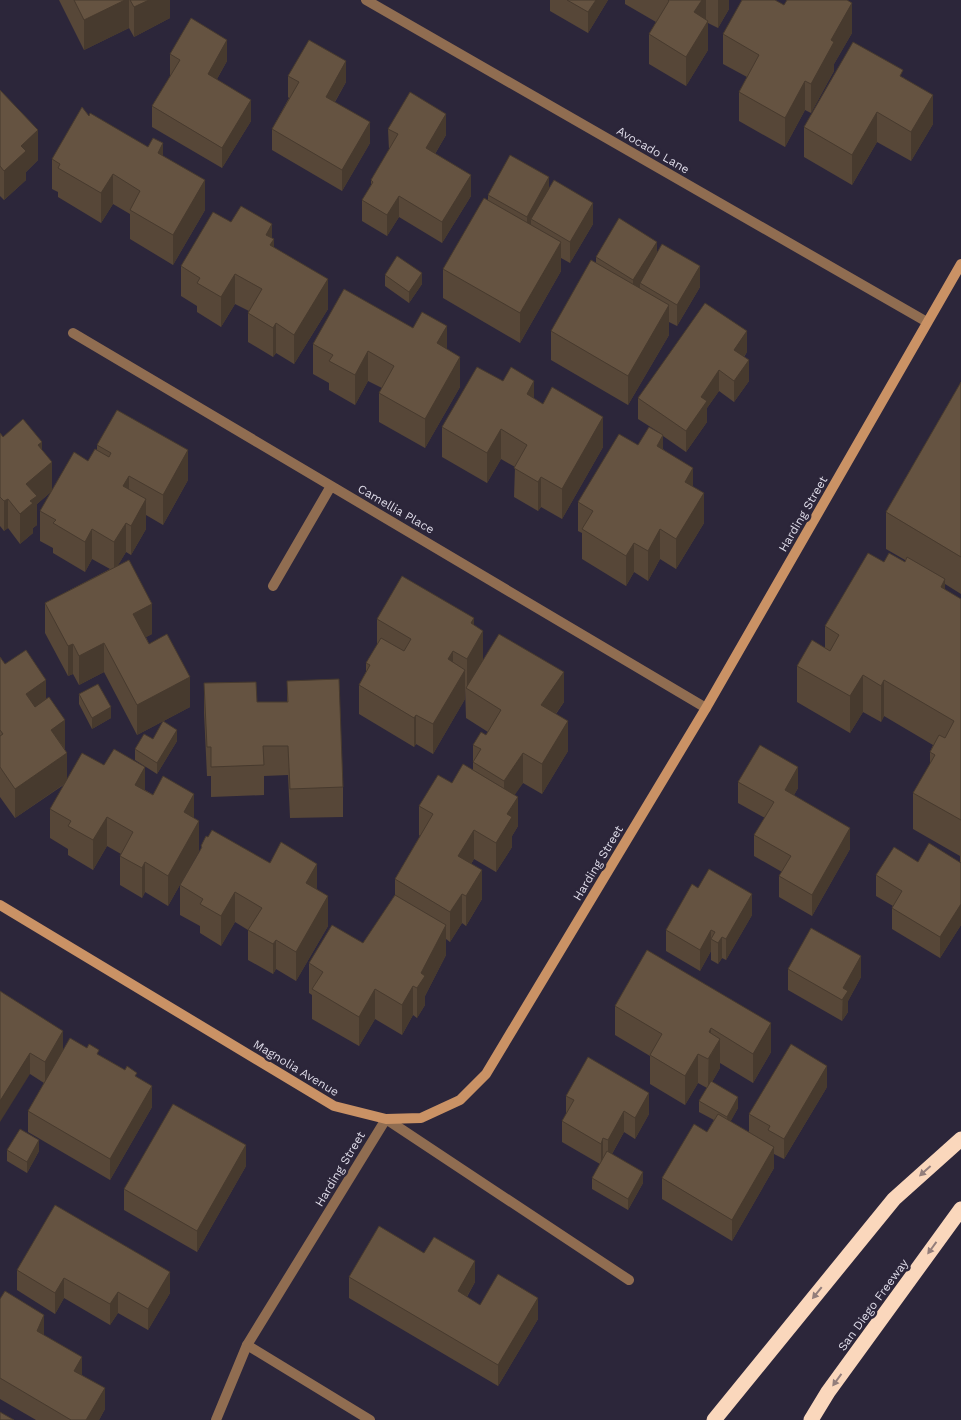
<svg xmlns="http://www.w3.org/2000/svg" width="961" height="1420" font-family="'Work Sans',sans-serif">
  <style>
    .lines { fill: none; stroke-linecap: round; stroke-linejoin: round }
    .lane { stroke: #906d51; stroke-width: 10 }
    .street { stroke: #906d51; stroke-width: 10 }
    .secondary { stroke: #ca9265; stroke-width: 10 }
    .highway { stroke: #fad7bc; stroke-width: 15 }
    .wall { fill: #574738 }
    .shaded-wall { fill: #473a2e }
    .building { fill: #655341; stroke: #473a2e }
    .oneway { fill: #937e7b }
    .labels { text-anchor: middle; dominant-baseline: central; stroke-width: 5; stroke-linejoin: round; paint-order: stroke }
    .street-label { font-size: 12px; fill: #dedbe8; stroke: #2c263a }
  </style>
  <rect width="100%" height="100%" fill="#2c263a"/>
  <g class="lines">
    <!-- lane -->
    <path class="lane" d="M247,1345L370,1420"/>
    <!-- street -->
    <path class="street" d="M366,0L927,322
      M73,333L706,708
      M273,586L331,486
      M216,1420L247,1345L386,1119L629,1280"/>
    <!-- secondary -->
    <path class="secondary" d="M0,905L334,1106L386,1119L421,1118L460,1100L486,1074L706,708L961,264"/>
    <!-- highway -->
    <path class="highway" d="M714,1420L894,1199L961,1139
      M811,1420L828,1392L961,1209"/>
  </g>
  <!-- wall -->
  <path class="wall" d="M59,0H170V18L134,37L129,28L84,50Z
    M550,0H608L588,33L550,11Z
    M625,0H729V9L718,28L708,23V50L686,86L649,64V34L656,22L625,4Z
    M784,5L852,33L834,64V71L811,113L805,110L785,147L739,121V92L747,77L723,64V34Z
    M170,54L227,61L217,79L251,121L222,168L152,127V106L171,75H170Z
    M288,76L346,82L335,102L370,143L342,191L272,150V129L289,98L288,97Z
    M903,77L933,124L911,161L877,142L852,185L804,157V127Z
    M0,90L38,160L26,172V180L4,200L0,196Z
    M89,116L163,156L205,210L173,265L130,239V214L113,204L101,223L58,197V192L52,189V159Z
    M388,129L446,135L435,154L471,196L442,243L399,217L387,236L362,221V200L371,186V180L389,150Z
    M549,190L593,224L570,263L561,258V271L520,343L443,298V269L488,200V195Z
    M231,222L272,238L274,248L328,309L294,364L276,353L273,357L248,342V313L249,311L235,304L221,327L197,312V306L181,296V266Z
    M657,252L700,287L677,326L669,322V335L628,405L551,360V331L596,263V257Z
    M385,275L422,284L409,303L385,286Z
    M313,344L447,349L460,387L425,448L379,422V393L382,388L368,381L355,405L329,390V383L313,374Z
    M747,352L744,357L749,381L734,402L719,391L707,408V422L686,452L663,436V449L693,487L704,523L676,569L660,559L648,581L634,572L626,586L582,559V533L578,531V502L638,445L660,433L638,419V398Z
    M961,382V594L945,584V590L961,599V862H960V856L913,829V793L930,765V752L933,745L884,716L881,722L863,712L850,733L797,702V666L825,648V626L884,562H905V560L886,549V512Z
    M534,399L603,447L562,519L541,507L538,511L514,497L515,467L501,459L487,483L442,457V427Z
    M0,433L3,437L42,450L52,491L88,461L97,450V445L188,480L163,525L146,515V529L131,555L126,552L118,565L152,634L146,637L149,644L190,707L137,735L104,672L79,685L73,674L68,676L45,633V603L110,569L92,559L85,572L53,553V548L40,541V511L52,491L37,504V525L33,528V533L20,544L8,528L4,531L0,526Z
    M377,619L474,625L483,660L564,702L556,714L568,751L542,794L523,783L514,795L518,826L512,836V847L496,872L474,859L471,864L482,899L466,926L462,923L450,942L446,939V955L425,996V1005L417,1018L413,1015L402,1035L375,1019L359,1046L312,1019V995L309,993V963L363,943L395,896V879L420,836L419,835V806L452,783L473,770V745L486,735L488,732L466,718L465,688V699L433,754L416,744L414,747L359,714V685L366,672V663L377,645Z
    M0,657L5,664L46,699L65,749L67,780L145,790L194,818L199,851L168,906L145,892L142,898L120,885V856L121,854L107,846L93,870L68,855V849L50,838V809L65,784L15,818L0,797Z
    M287,681L343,787V817L290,818L288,775L264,776V795L211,797V776H207L204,713V683L257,702H287Z
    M79,694L111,718L92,729L79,704Z
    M153,739L177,741L157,774L135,760V749Z
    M738,782L798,788L794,795L850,849L812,916L779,897V876L782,872L754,856V835L765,818L738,803Z
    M201,846L270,863L317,889L328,926L296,981L276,969L273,974L248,960V930L235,922L221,946L200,933V926L180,915V885L201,850Z
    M918,862L961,863V925L940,958L892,929V908L893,906L876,896V875Z
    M752,915L726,960L722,958L718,964L711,960V951L700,971L666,951V930Z
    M647,950L771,1052L753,1083L720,1063V1068L712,1082L738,1108L730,1122L749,1133V1114L827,1087L784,1159L774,1154V1168L732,1241L662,1199V1178L707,1132L714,1120L699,1112V1101L707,1088L698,1083L685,1105L650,1084V1056L615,1035V1006Z
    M788,969L861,977L848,1001V1012L842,1021L788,990Z
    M0,991L63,1050L99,1055L137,1077L152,1107L110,1180L28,1132V1111L44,1083L30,1074Z
    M566,1096L649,1114L635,1139L624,1132L612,1154L643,1183L628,1210L592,1189V1178L600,1164L562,1142V1121L566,1115Z
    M7,1150L39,1151L27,1173L7,1161Z
    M246,1166L197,1252L124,1210V1189Z
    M424,1253L475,1282L467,1297L480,1305L538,1319L498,1386L349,1298V1277Z
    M17,1270L170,1293L148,1330L118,1313L110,1325L64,1298L55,1314L17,1290Z
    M0,1299L44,1336L82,1375L105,1409L99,1420H36L0,1399Z"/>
  <!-- shaded-wall -->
  <path class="shaded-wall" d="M125,0H129V28L84,50V20Z
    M149,0H170V18L134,37V7Z
    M596,0H608L588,33V12Z
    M702,0H706V22L694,12Z
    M718,0H729V9L718,28Z
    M852,3V33L834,64V71L811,113V84L831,40Z
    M708,21V50L686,86V57Z
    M227,40V61L208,95V74Z
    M346,61V82L326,117V97Z
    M805,81V110L785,147V118Z
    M933,95V124L911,161V132Z
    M251,100V121L222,168V148Z
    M877,112V142L852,185V155Z
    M446,114V135L426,169V148Z
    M370,122V143L342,191V170Z
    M38,130V160L26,172V180L4,200V171L21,146Z
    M163,143V173L158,153Z
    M113,174V204L101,223V193Z
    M471,175V196L442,243V222Z
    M549,177V198L531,219V230L527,238V217Z
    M205,180V210L173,265V235Z
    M399,196V217L387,236V215Z
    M593,203V224L570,263V242Z
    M272,224V242L274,239V269L266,235Z
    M561,242V271L520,343V313Z
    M657,242V263L640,283V291L633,301V280Z
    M700,266V287L677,326V305Z
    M422,273V284L409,303V292Z
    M235,274V304L221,327V297Z
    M328,279V309L294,364V335Z
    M669,305V335L628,405V376Z
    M276,323V353L273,357V328Z
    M447,326V356L437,343Z
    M747,331V352L734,370V350Z
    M368,351V381L355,405V375Z
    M460,357V387L425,448V419Z
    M749,360V381L734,402V381Z
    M719,370V391L707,408V422L686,452V431L701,397Z
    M534,381V411L527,394Z
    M603,417V447L562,519V489Z
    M501,429V459L487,483V453Z
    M663,435V465L657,446Z
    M42,442V470L52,462V491L37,504V525L33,528V533L20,544V514L26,484L38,445Z
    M188,450V480L163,525V495Z
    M693,468V497L685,482Z
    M129,476V505L123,486Z
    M541,477V507L538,511V482Z
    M704,493V523L676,569V539Z
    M8,499V528L4,531V501Z
    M146,499V529L131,555V526Z
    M126,523V552L114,572V542Z
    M92,529V559L85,572V542Z
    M660,529V559L648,581V551Z
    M634,543V572L626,586V556Z
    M945,579V616L941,587Z
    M152,604V634L133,644V614Z
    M474,618V647L483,631V660L467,689V659L471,623Z
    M104,643V672L79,685V656Z
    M73,644V674L68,676V646Z
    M453,651V681L448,659Z
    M465,670V699L433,754V724Z
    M564,672V702L541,734V705Z
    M863,675V712L850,733V696Z
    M190,677V707L137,735V705Z
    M46,680V709L26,723V694Z
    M884,680V716L881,722V686Z
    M111,707V718L92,729V718Z
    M416,715V744L414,747V718Z
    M65,720V749L51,730Z
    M568,721V751L542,794V764Z
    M177,730V741L157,774V763Z
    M67,753V782L15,818V789Z
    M523,753V783L504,811V781Z
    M145,767V797L135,785Z
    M798,767V788L785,811V790Z
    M194,794V823L184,812Z
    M518,797V826L512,836V847L496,872V843L507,814Z
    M107,817V846L93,870V840Z
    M199,821V851L168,906V876Z
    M850,828V849L812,916V895Z
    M474,830V859L458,885V856Z
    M145,862V892L142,898V868Z
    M317,864V893L306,883Z
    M482,870V899L466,926V896Z
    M235,892V922L221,946V916Z
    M462,894V923L450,942V912Z
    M752,894V915L726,960V939Z
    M328,896V926L296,981V952Z
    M961,904V925L940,958V937Z
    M446,925V955L425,996V1005L417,1018V988L421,973Z
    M711,930V951L700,971V950Z
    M722,937V958L718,964V943Z
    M276,940V969L273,974V944Z
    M861,956V977L848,1001V1012L842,1021L843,988Z
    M413,986V1015L402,1035V1005Z
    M375,989V1019L359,1046V1017Z
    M771,1023V1052L753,1083V1054Z
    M711,1028V1055L720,1039V1068L708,1089L709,1032Z
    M63,1031V1052L45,1083V1062Z
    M30,1053V1074L0,1122V1101Z
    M698,1054V1083L685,1105V1076Z
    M827,1066V1087L784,1159V1139Z
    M152,1086V1107L110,1180V1159Z
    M649,1093V1114L635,1139V1118Z
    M738,1097V1108L727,1128V1117Z
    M624,1111V1132L608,1161V1140Z
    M603,1138V1159L601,1164V1144Z
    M39,1140V1151L27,1173V1162Z
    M246,1145V1166L197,1252V1231Z
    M774,1147V1168L732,1241V1220Z
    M643,1172V1183L628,1210V1199Z
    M475,1261V1282L458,1312V1291Z
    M170,1272V1293L148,1330V1309Z
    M64,1278V1298L55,1314V1293Z
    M118,1292V1313L110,1325V1304Z
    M538,1298V1319L498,1386V1365Z
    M44,1315V1336L37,1331Z
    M82,1357V1378L74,1371Z
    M105,1388V1409L99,1420H86Z"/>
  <!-- building -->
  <path class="building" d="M74,0H125L84,20Z
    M130,0H149L134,7Z
    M567,0H596L588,12Z
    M668,0H702L694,12L708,21L686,57L649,34L669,1Z
    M742,0H775L784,5L787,0H847L852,3L831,40L834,42L811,84L805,81L785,118L739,92L759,55L723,34Z
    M191,18L227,40L208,74L251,100L222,148L152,106L180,60L170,54Z
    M309,40L346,61L326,97L370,122L342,170L272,129L299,82L288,76Z
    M853,42L903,70L900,76L933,95L911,132L877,112L852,155L804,127Z
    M0,90L38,130L21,146L26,151L4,171L0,166Z
    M410,92L446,114L426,148L471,175L442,222L399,196L387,215L362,200L373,182L371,180L398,134L388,129Z
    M82,107L89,116L90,113L148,147L153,138L163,143L158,153L205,180L173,235L130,210L140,191L113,174L101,193L58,168L60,164L52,159Z
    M510,155L549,177L527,217L488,195Z
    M554,180L593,203L570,242L531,219Z
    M484,198L561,242L520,313L443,269Z
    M241,206L272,224L266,235L274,239L270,245L328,279L294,335L276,323L273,328L248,313L262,289L235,274L221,297L197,283L200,278L181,266L213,212L231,222Z
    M619,218L657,242L633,280L596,257Z
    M662,244L700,266L677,305L640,283Z
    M397,256L422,273L409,292L385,275Z
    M591,260L669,305L628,376L551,331Z
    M344,289L413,328L422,312L447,326L437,343L460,357L425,419L379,393L394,366L368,351L355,375L329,361L333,355L313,344Z
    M705,303L747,331L734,350L749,360L734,381L719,370L701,397L707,401L686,431L638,398Z
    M477,367L503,381L511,367L534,381L527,394L543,404L552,387L603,417L562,489L541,477L538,482L514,468L527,445L501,429L487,453L442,427Z
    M961,382V557L886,512Z
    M117,410L188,450L163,495L129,476L123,486L146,499L131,526L126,523L114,542L92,529L85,542L53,523L56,520L40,511L74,452L88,461L95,449L109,457L111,453L97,445Z
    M23,419L42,442L38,445L52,462L26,484L37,496L30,501L33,503L20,514L8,499L4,501L0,497V433L3,437Z
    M649,427L663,435L657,446L693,468L685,482L704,493L676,539L660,529L648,551L634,543L626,556L582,529L593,511L578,502L619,434L638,445Z
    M868,553L884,562L889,553L905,562L907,557L945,579L941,587L961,599V820L913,793L935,755L930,752L939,735L945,738L954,721L884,680L881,686L863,675L850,696L797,666L812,640L830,651L839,635L825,626Z
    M129,560L152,604L133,614L149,644L167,634L190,677L137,705L104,643L79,656L73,644L68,646L45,603Z
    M402,576L474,618L471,623L483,631L467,659L453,651L448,659L465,670L433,724L416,715L414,718L359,685L370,665L366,663L381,638L404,651L411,639L377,619Z
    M499,634L564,672L541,705L568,721L542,764L523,753L504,781L473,762L481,749L473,745L481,732L486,735L501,710L466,688Z
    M26,650L46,680L26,694L35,707L49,697L65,720L51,730L67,753L15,789L0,767V736L3,734L0,730V657L5,664Z
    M339,679L343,787L290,789L288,746H263L264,765L211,767V747H207L204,683L256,682L257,702H288L287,681Z
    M98,684L111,707L92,718L79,694Z
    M163,721L177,730L157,763L135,749L144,734L153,739Z
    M760,745L798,767L785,790L850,828L812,895L779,876L791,856L754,835L774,802L738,782Z
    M114,749L145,767L135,785L153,795L163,776L194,794L184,812L199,821L168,876L145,862L142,868L120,856L133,832L107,817L93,840L68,826L71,821L50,809L82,753L104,765Z
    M463,764L518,797L507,814L512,817L496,843L474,830L458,856L482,870L466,896L462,894L450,912L395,879L433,814L419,806L438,775L452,783Z
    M212,830L270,863L281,842L317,864L306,883L328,896L296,952L276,940L273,944L248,930L262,908L235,892L221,916L200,904L203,899L180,885L202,847L201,846L206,836L208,837Z
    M929,843L961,863V904L940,937L892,908L902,891L876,875L894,847L918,862Z
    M709,869L752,894L726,939L722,937L718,943L711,939L715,932L711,930L700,950L666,930L692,884L698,888Z
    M395,895L446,925L421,973L425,976L417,988L413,986L402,1005L375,989L359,1017L312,989L323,972L309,963L332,925L363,943Z
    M811,928L861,956L843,988L848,991L842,1000L788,969Z
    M647,950L771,1023L753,1054L711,1028L709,1032L720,1039L708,1059L698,1054L685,1076L650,1055L662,1034L615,1006Z
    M0,991L63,1031L45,1062L30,1053L0,1101Z
    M70,1038L87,1048L89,1044L99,1050L97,1054L125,1070L127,1066L137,1073L135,1076L152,1086L110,1159L28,1111Z
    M791,1044L827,1066L784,1139L768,1130L770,1126L749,1114Z
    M588,1057L649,1093L635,1118L624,1111L608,1140L603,1138L601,1144L562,1121L574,1100L566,1096Z
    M711,1081L738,1097L727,1117L699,1101Z
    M173,1104L246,1145L197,1231L124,1189Z
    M718,1114L774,1147L732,1220L662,1178L694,1124L707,1132Z
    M20,1129L39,1140L27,1162L7,1150Z
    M607,1151L643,1172L628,1199L592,1178Z
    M55,1205L170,1272L148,1309L118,1292L110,1304L64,1278L55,1293L17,1270Z
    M379,1226L424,1253L434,1237L475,1261L458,1291L480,1305L498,1274L538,1298L498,1365L349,1277Z
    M5,1291L44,1315L37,1331L82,1357L74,1371L105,1388L86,1420H71L0,1378V1299Z
    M0,1412L14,1420H0Z"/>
  <!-- one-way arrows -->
  <defs><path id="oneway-solid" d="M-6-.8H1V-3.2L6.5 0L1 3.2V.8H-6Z" transform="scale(1.25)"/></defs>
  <g class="oneway">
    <use href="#oneway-solid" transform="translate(925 1171) rotate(138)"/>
    <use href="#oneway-solid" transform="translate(932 1248) rotate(126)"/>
    <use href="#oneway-solid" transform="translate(817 1293) rotate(129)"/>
    <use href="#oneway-solid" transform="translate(837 1380) rotate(126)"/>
  </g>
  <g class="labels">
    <!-- street labels -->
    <g class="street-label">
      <text transform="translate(653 150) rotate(30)">Avocado Lane</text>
      <text transform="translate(396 509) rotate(30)">Camellia Place</text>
      <text transform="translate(803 514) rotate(-60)">Harding Street</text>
      <text transform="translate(598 863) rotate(-59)">Harding Street</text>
      <text transform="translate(296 1068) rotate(31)">Magnolia Avenue</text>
      <text transform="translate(340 1169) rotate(-59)">Harding Street</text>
      <text transform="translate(873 1305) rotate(-54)">San Diego Freeway</text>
    </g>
  </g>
</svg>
